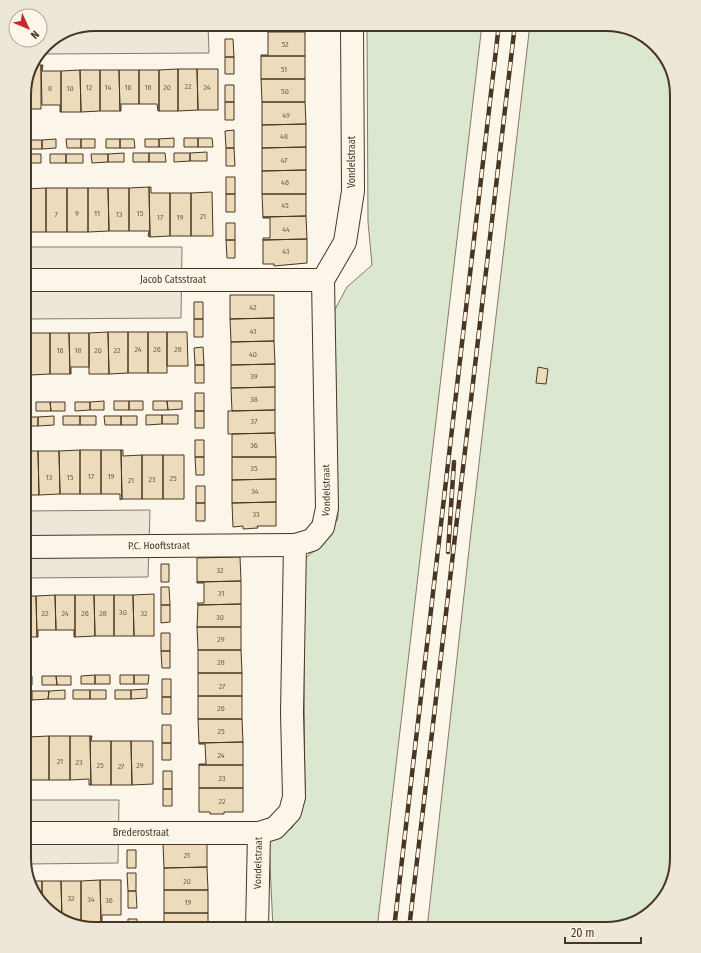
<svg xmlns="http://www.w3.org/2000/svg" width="701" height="953" font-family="'Fira Sans Condensed',sans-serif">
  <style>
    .green { fill: #dce7d0; stroke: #887966 }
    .parking { fill: #ede7d9; stroke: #887966 }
    .building { fill: #ecdcbc; stroke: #4a3520 }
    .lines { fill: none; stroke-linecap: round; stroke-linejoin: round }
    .street-casing { stroke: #4a3520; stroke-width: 24 }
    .street { stroke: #fbf6e9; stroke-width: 22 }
    .rail-casing { stroke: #4a3520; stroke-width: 4.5 }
    .rail { stroke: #fbf6e9; stroke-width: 3; stroke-dasharray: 9; stroke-linecap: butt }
    .labels { text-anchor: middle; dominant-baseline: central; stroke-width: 3; stroke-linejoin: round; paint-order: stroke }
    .number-label { font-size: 8px; fill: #725f47 }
    .street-label { font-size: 10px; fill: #4a3520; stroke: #fbf6e9 }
    .rim { fill: none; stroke: #4a3520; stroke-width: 2 }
  </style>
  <rect width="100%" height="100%" fill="#fbf6e9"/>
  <!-- green -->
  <path class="green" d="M367,24H482L377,929H273L269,842L292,828L305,800L303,560L325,542L338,518L332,315L347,287L372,265L368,222Z
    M530,24H611L642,34L667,59L677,95V858L667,894L642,919L606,929H427L471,532Z"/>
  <!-- parking -->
  <path class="parking" d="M95,24H208L209,53L41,54V50L48,42Z
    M24,247H182L181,318L24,319Z
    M150,510L148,577L24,578V511Z
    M24,800H119L118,863L26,864L24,858Z"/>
  <!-- building -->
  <path class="building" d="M268,32H305V56H261V55H268Z
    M225,39H233L234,57H225Z
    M261,56H305V79H261Z
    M225,57H234V74H225Z
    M31,65H41V109H24V90Z
    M41,65H43L42,71H61V112H60V105H42Z
    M178,69H197L198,110L178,111Z
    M178,69V111H159V70Z
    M197,69H218V110H198Z
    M80,70L81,112H61V71Z
    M80,70H100V111L81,112Z
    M100,70H119L120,111H100Z
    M119,70H139V104H121V111H120Z
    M139,70H159V111H158L157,104H139Z
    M261,79H305V102H262Z
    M225,85H234V102H225Z
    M225,102H234V120H225Z
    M262,102H305L306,124L262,125Z
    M306,124V147L262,148V125Z
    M234,130V148H226L225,131Z
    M174,138V147H159V139Z
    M184,138H198V147H184Z
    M198,138H212L213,147H198Z
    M56,139V148L42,149V140Z
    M66,139H81V148H67Z
    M81,139H95V148H81Z
    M106,139H120V148H106Z
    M120,139H134L135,148H120Z
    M145,139H159V147H145Z
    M28,140H42V149H28Z
    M306,147V170L262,171V148Z
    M226,148H234L235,166H226Z
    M207,152V161H190V153Z
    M124,153V162H108V154Z
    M133,153H149V162H133Z
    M149,153H165L166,162H149Z
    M174,153H190V161L174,162Z
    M25,154H41V163H25Z
    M50,154H66V163H50Z
    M66,154H83V163H66Z
    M91,154H108V162L92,163Z
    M306,170V194H262V171Z
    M226,177H235V194H226Z
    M149,187H151V193H170V236L150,237Z
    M149,187L150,237L148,236L149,231H129V188Z
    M46,188V232H26L25,189Z
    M46,188H67V232H46Z
    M67,188H88V232H67Z
    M88,188H108L109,231L88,232Z
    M108,188H129V231H109Z
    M24,189H25L26,232H24Z
    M212,192L213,236H191V193Z
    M170,193H191V236H170Z
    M226,194H235V212H226Z
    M262,194H306V216L263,217Z
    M306,216L307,239L263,240V238H270V218H263V217Z
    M226,223H235V240H226Z
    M307,239V263L274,266V264H263V240Z
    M226,240H235V258H227Z
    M230,295H274V318L230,319Z
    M194,302H203V319H194Z
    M274,318V341L231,342L230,319Z
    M194,319H203V337H194Z
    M108,332H128V373L109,374Z
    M108,332L109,374H89V333Z
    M128,332H148V373H128Z
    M148,332H167V373H148Z
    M167,332H187L188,366H167Z
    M24,333H30V375H24Z
    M30,333H50V374L30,375Z
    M50,333H69L70,374H50Z
    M69,333H89V367H71V374H70Z
    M274,341L275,364L231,365V342Z
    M203,347L204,365H195L194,348Z
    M275,364V387L231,388V365Z
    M195,365H204V383H195Z
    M538,367L548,369L546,384L536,383Z
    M275,387V410L232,411L231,388Z
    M195,393H204V411H195Z
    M104,401V410H90V402Z
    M114,401H129V410H114Z
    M129,401H143V410H129Z
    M153,401H167L168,410H153Z
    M167,401H182V409L168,410Z
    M36,402H50L51,411H36Z
    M50,402H65V411H51Z
    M75,402H90V410L75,411Z
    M275,410V433L228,434V411Z
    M195,411H204V428H195Z
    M146,415H162V424L146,425Z
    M162,415H178V424H162Z
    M54,416V425L38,426V417Z
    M63,416H80V425H63Z
    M80,416H96V425H80Z
    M104,416H121V425H105Z
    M121,416H137V425H121Z
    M24,417H38V426H24Z
    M275,433L276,457H232V434Z
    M195,440H204V457H195Z
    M80,450V494H60L59,451Z
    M80,450H101V494H80Z
    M101,450H121L122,499L120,500V494H101Z
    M121,450H123V456L142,455V499H122Z
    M24,451H38L39,495H24Z
    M38,451H59L60,494L39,495Z
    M142,455H163V499H142Z
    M163,455H184V499H163Z
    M195,457H204V475H196Z
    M232,457H276V479L232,480Z
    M276,479V502L232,503V480Z
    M196,486H205V503H196Z
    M276,502V526H257L258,528L243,529V526L233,527L232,503Z
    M196,503H205V521H196Z
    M240,557L241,581L197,582V558Z
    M161,564H169V582H161Z
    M241,581V604L198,605L197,603H204V583H197V582Z
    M161,587H169L170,605H161Z
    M154,594V636H134L133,595Z
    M55,595L56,630H38V637H37L36,596Z
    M55,595H75V637H74V630H56Z
    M75,595H94L95,636L75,637Z
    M94,595H114V636H95Z
    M114,595H133L134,636H114Z
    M24,596H36L37,637H24Z
    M241,604V627H197L198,605Z
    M161,605H170V622L161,623Z
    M197,627H241V650H198Z
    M161,633H170V651H161Z
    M198,650H241L242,673H198Z
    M161,651H170V668H162Z
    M198,673H242V696H198Z
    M95,675V684H81V676Z
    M95,675H110V684H95Z
    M120,675H134V684H120Z
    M134,675H149L148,684H134Z
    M24,676H32V685H24Z
    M42,676H56L57,685H42Z
    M56,676H71V685H57Z
    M162,679H171V697H162Z
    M147,689V698L131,699V690Z
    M65,690V699H48L49,691Z
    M73,690H90V699H73Z
    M90,690H106V699H90Z
    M115,690H131V699H115Z
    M32,691H49L48,699L32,700Z
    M198,696H242V719H198Z
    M162,697H171V714H162Z
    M198,719H242L243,742L199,743Z
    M162,725H171V743H162Z
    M49,736H70V780H49Z
    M49,736V780H29L28,737Z
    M70,736H90L91,785H89V779L70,780Z
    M90,736H92L91,741H111V785H91Z
    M24,737H28L29,780H24Z
    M111,741H131L132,785H111Z
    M131,741H153V784L132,785Z
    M243,742V765H199V764H206L205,744H199V743Z
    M162,743H171V760H162Z
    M199,765H243V788H199Z
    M163,771H172V789H163Z
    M199,788H243V812H224V814H210V812H199Z
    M163,789H172V806H163Z
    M207,843V867L164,868L163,844Z
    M127,850H136V868H127Z
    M207,867L208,890H164V868Z
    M127,873H136V891H128Z
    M100,880L101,922H81V881Z
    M100,880H121V915H102V922H101Z
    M30,881H42V903L34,894Z
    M42,881H61L62,920L59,919L42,903Z
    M61,881H81V922H68L62,920Z
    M164,890H208V913H164Z
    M128,891H136L137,908H128Z
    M164,913H208V929H164Z
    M128,919H137V929H128Z"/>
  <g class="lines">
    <defs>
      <g id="street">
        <path id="s1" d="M24,280H323"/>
        <path id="s2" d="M24,547L295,545"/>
        <path id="s3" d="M24,833H259L275,828L290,812L294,797L292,712L295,545L312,540L323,527L327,508L323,280L345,242L353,191L352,24"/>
        <path id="s4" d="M257,929L259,833"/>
      </g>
    </defs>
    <!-- street casing -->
    <use href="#street" class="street-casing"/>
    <!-- street -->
    <use href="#street" class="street"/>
    <defs>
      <path id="rail" d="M448,552L454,462
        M394,929L499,24
        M409,929L515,24"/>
    </defs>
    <!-- rail casing -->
    <use href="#rail" class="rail-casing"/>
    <!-- rail -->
    <use href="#rail" class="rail"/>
  </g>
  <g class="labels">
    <!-- number labels -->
    <g class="number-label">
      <text x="285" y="44">52</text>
      <text x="284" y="69">51</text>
      <text x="188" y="86">22</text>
      <text x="89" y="87">12</text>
      <text x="108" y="87">14</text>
      <text x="128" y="87">16</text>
      <text x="148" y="87">18</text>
      <text x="167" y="87">20</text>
      <text x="207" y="87">24</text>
      <text x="50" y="88">8</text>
      <text x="70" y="88">10</text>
      <text x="285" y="91">50</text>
      <text x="286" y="115">49</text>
      <text x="284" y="136">48</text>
      <text x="284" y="160">47</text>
      <text x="285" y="182">46</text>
      <text x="285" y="205">45</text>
      <text x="77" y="213">9</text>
      <text x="97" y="213">11</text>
      <text x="140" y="213">15</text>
      <text x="56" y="214">7</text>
      <text x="119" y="214">13</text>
      <text x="203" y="216">21</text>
      <text x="160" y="217">17</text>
      <text x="180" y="217">19</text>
      <text x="286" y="229">44</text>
      <text x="286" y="251">43</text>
      <text x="253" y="307">42</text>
      <text x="253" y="331">41</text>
      <text x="138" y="349">24</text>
      <text x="157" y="349">26</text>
      <text x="178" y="349">28</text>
      <text x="60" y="350">16</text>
      <text x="78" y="350">18</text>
      <text x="98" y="350">20</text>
      <text x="117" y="350">22</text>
      <text x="253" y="354">40</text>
      <text x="254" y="376">39</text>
      <text x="254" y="399">38</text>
      <text x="254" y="421">37</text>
      <text x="254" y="445">36</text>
      <text x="254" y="468">35</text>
      <text x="91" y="476">17</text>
      <text x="111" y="476">19</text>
      <text x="49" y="477">13</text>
      <text x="70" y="477">15</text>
      <text x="173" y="478">25</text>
      <text x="152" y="479">23</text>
      <text x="131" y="480">21</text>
      <text x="255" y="491">34</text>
      <text x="256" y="514">33</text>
      <text x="220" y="570">32</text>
      <text x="221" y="593">31</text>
      <text x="123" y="612">30</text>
      <text x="45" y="613">22</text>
      <text x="65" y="613">24</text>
      <text x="85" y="613">26</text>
      <text x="103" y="613">28</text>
      <text x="144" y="613">32</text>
      <text x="220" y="617">30</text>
      <text x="221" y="639">29</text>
      <text x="221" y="662">28</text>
      <text x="222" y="686">27</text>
      <text x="221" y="708">26</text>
      <text x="221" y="731">25</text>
      <text x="221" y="755">24</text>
      <text x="60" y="761">21</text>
      <text x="79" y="762">23</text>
      <text x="100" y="765">25</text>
      <text x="140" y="765">29</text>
      <text x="121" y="766">27</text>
      <text x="222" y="778">23</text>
      <text x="222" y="801">22</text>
      <text x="187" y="855">21</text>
      <text x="187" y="881">20</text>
      <text x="71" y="898">32</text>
      <text x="91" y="899">34</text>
      <text x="109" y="900">36</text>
      <text x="188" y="902">19</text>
    </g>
    <!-- street labels -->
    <g class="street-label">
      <text transform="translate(352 162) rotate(-90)">Vondelstraat</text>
      <text stroke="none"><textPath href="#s1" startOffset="149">Jacob Catsstraat</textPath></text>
      <text stroke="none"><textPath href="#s3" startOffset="613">Vondelstraat</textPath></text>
      <text stroke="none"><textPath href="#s2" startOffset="135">P.C. Hooftstraat</textPath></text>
      <text stroke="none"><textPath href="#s3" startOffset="117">Brederostraat</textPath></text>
      <text stroke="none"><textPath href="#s4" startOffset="66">Vondelstraat</textPath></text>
    </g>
  </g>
  <!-- crop -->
  <path d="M0 0H701V953H0ZM95 31H606A64 64 0 0 1 670 95V858A64 64 0 0 1 606 922H95A64 64 0 0 1 31 858V95A64 64 0 0 1 95 31Z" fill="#ede7d9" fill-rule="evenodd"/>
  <path class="rim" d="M95 31H606A64 64 0 0 1 670 95V858A64 64 0 0 1 606 922H95A64 64 0 0 1 31 858V95A64 64 0 0 1 95 31Z"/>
  <!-- north arrow -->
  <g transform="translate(28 28) rotate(134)"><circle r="19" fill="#fbf6e9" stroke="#b4a999"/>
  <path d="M0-3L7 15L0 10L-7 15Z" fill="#c62828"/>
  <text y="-6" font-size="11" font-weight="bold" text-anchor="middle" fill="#4a3520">N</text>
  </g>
  <!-- scale -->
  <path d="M565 937v6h76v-6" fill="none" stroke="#4a3520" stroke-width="2"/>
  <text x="571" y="937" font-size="12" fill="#4a3520" stroke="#fbf6e9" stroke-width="3" paint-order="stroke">20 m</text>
</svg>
